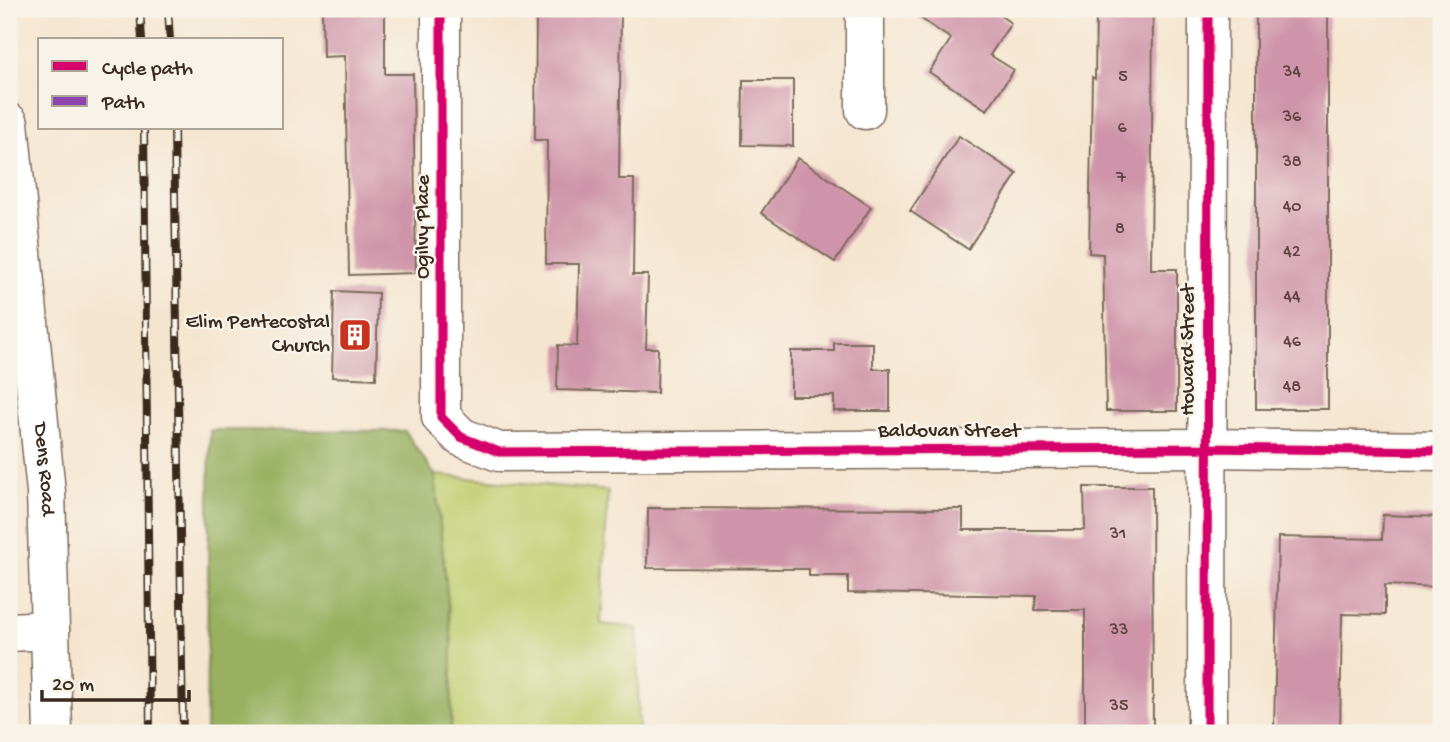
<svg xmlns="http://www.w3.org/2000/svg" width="1450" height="742" font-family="'Gochi Hand',sans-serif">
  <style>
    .green { fill: #c0cd6e; stroke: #7e7c46; stroke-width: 2 }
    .forest { fill: #98b061; stroke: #6a6d40; stroke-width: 2 }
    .building { fill: #cf94a9 }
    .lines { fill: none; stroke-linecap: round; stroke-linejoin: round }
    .minor-casing { stroke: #7c6b5c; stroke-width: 41 }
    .minor { stroke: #fff; stroke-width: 38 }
    .rail-casing { stroke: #3b2a1e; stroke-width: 8 }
    .rail { stroke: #f7f3e8; stroke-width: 5; stroke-dasharray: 16; stroke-linecap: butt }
    .quiet { stroke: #8e44ad; stroke-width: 7; stroke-dasharray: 14 7; stroke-linecap: butt }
    .cycleway-casing { stroke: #f7f3e8; stroke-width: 13 }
    .cycleway { stroke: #d6006c; stroke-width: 9 }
    .labels { text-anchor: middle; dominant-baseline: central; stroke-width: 5; stroke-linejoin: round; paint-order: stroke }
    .number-label { font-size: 18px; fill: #604441 }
    .street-label { font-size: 21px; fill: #3b2a1e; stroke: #f7f3e8 }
    .poi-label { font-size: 21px; fill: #3b2a1e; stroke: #f7f3e8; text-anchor: end }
  </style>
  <rect width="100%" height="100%" fill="#f7f3e8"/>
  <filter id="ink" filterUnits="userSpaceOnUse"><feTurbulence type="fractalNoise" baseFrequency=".0143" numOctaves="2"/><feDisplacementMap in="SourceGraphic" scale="14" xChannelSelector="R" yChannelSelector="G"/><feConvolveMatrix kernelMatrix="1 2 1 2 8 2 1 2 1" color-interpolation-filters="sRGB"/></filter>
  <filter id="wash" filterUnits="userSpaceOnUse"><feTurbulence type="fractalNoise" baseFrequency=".00686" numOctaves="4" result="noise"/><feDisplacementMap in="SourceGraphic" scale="28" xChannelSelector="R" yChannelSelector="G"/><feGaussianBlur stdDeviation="1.57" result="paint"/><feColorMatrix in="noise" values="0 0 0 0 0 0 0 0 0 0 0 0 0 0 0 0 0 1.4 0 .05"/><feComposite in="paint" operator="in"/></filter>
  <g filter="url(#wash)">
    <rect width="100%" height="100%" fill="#f5e5cf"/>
    <!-- green -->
    <path class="green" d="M435,475L608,491L601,624L637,628L639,733H451L452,644Z"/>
    <!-- forest -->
    <path class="forest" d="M210,430L405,431L435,475L452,644L451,733H206Z"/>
    <g id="blocks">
      <!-- building -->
      <path class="building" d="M322,9H385V74H413L416,273L349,275L345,56L323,57Z
        M536,9H621L619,179H634L633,275H648L646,348H658L657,393L557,390L558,345L577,346L579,264H546L547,140H535Z
        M907,9H990L1011,23L990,55L1014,70L987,110L929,72L951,39Z
        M1096,9H1153L1151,269H1177V411H1106L1103,254L1089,253L1092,77L1095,79Z
        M1256,9H1328V409H1256Z
        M743,80H793V146L742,145Z
        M959,136L1017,174L968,249L910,211Z
        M798,158L871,207L835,262L761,213Z
        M334,291L378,293L376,379L332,377Z
        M834,343H873V369H890V411H834V396H791V351H834Z
        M1084,487H1152L1153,733H1085V610H1035L1036,596L848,593V576H809V569L647,568L648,508L963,509V530H1085Z
        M1383,515L1441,517V587L1385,585V615L1342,614L1340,733H1284V729H1274L1278,537L1382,539Z"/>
    </g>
  </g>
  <g filter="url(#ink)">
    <use href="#blocks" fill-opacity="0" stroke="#7c6b5c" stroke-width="2"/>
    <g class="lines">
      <defs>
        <g id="minor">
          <path d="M441,9V417L461,437L499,452L1206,448L1441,451"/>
          <path d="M865,9V110"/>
          <path id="s1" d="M9,123L46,492L53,733"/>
          <path d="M9,632L50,630"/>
          <path d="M1207,733L1208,9"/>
        </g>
      </defs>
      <!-- minor casing -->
      <use href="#minor" class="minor-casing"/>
      <!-- minor -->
      <use href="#minor" class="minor"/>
      <defs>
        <path id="rail" d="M140,9L142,40
          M168,9L170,40
          M144,128L150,733
          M174,128L183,733"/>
      </defs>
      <!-- rail casing -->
      <use href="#rail" class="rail-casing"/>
      <!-- rail -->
      <use href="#rail" class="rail"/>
      <!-- quiet -->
      <path class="quiet" d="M9,198H16"/>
      <defs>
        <path id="cycleway" d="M441,9V417L461,437L499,452L1206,448L1441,451
          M1207,733L1208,9"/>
      </defs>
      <!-- cycleway casing -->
      <use href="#cycleway" class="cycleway-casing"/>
      <!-- cycleway -->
      <use href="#cycleway" class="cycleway"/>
    </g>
  </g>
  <!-- icons -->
  <defs>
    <symbol id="building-square" viewBox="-11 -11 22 22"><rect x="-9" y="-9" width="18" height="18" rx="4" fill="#c8321e" stroke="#f7f3e8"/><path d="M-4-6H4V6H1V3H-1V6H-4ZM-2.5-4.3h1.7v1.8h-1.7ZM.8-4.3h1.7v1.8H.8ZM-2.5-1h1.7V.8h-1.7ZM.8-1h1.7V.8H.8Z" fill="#fff"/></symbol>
  </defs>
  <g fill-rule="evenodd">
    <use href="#building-square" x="336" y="316" width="38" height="38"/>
  </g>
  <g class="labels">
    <!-- number labels -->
    <g class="number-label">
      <text x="1292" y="72">34</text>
      <text x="1123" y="77">5</text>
      <text x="1292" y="117">36</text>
      <text x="1122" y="128">6</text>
      <text x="1292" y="162">38</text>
      <text x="1121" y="178">7</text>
      <text x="1292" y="207">40</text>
      <text x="1120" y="229">8</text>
      <text x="1292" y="252">42</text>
      <text x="1292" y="297">44</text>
      <text x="1292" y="342">46</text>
      <text x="1292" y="387">48</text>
      <text x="1118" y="534">31</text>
      <text x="1119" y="630">33</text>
      <text x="1119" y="706">35</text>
    </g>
    <!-- street labels -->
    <g class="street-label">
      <text transform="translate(424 227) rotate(-90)">Ogilvy Place</text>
      <text transform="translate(1189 350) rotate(-90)">Howard Street</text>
      <text x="949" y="432">Baldovan Street</text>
      <text stroke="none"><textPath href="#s1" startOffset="348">Dens Road</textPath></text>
    </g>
    <!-- poi labels -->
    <g class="poi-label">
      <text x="330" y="323">Elim Pentecostal<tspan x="330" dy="24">Church</tspan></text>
    </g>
  </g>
  <!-- margin -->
  <rect width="1450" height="742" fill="none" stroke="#f7f3e8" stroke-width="35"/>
  <!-- legend -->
  <rect x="38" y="38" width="245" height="91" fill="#f7f3e8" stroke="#aca397" stroke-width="2"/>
  <rect x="52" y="61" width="35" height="10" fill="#d6006c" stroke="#aca397" stroke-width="2"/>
  <text x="102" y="74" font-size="21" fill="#3b2a1e">Cycle path</text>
  <rect x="52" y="96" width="35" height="10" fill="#8e44ad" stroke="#aca397" stroke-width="2"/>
  <text x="102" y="108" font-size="21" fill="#3b2a1e">Path</text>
  <!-- scale -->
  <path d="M42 690v10h147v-10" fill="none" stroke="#3b2a1e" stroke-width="3.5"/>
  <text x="52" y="690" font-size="21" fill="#3b2a1e" stroke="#f7f3e8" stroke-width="5" paint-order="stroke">20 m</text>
</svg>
